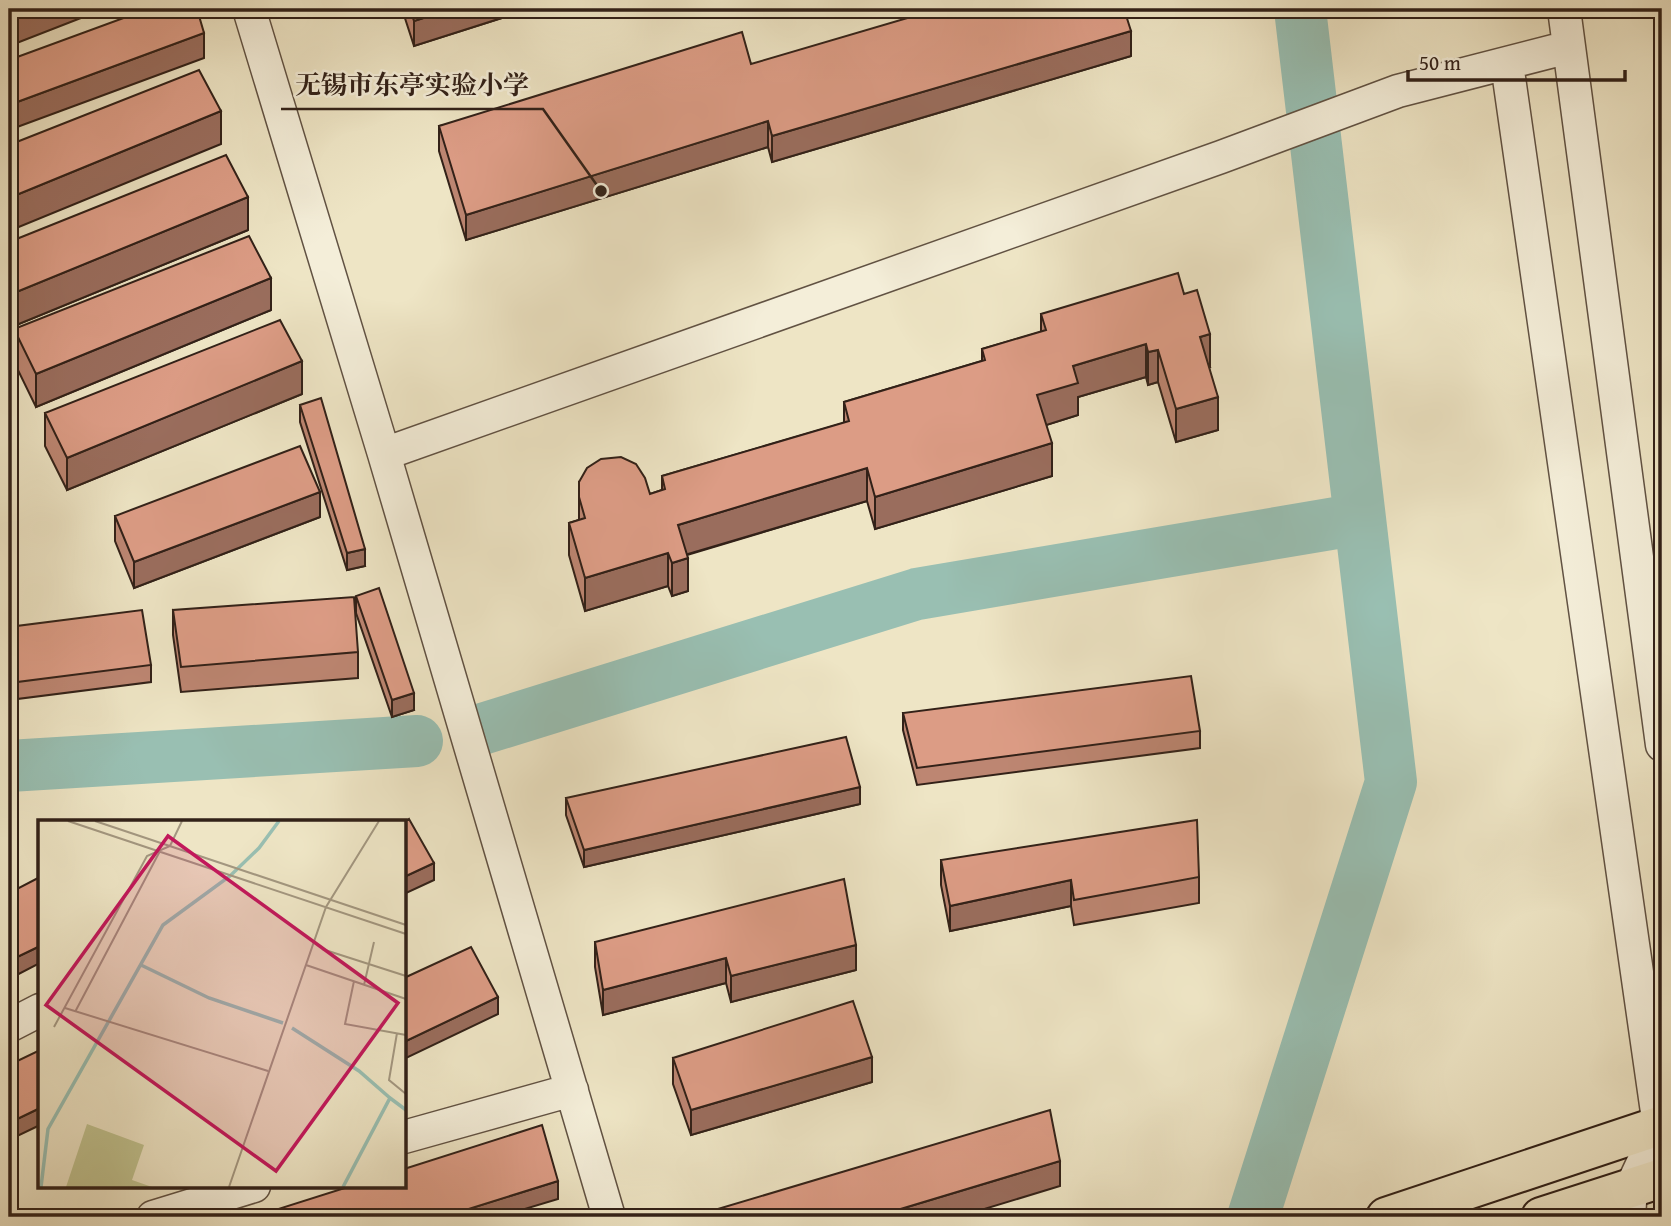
<svg xmlns="http://www.w3.org/2000/svg" width="1671" height="1226" font-family="'Gentium Book Plus','Noto Serif SC',serif">
  <style>
    .lines { fill: none; stroke-linecap: round; stroke-linejoin: round }
    .river { stroke: #99bfb2; stroke-width: 52 }
    .minor-casing { stroke: #615243; stroke-width: 35 }
    .major-casing { stroke: #322118; stroke-width: 42 }
    .minor { stroke: #f4eed9; stroke-width: 32 }
    .major { stroke: #eee5c5; stroke-width: 38 }
    .wall { fill: #bd8672; stroke: #322118; stroke-width: 2 }
    .shaded-wall { fill: #9a6d5d; stroke: #322118; stroke-width: 2 }
    .building { fill: #dc9c85; stroke: #322118; stroke-width: 2 }
    .inset-river { fill: none; stroke: #99bfb2; stroke-width: 3.5 }
    .inset-road { fill: none; stroke: #a39780; stroke-width: 2 }
    .view { fill: #c2185b; fill-opacity: 0.15; stroke: #c2185b; stroke-width: 3.5 }
    .inset-edge { fill: none; stroke: #322118; stroke-width: 3.5 }
    .leader { fill: none; stroke: #322118; stroke-width: 2.5 }
    .callout-dot { fill: #322118; stroke: #f4eed9; stroke-width: 2.5 }
    .callout-label { font-size: 26px; text-anchor: middle; font-weight: bold; fill: #322118; stroke: #f4eed9; stroke-width: 5; stroke-linejoin: round; paint-order: stroke }
  </style>
  <rect width="100%" height="100%" fill="#eee5c5"/>
  <filter id="stains"><feTurbulence type="fractalNoise" baseFrequency=".00286" numOctaves="4"/><feColorMatrix values="0 0 0 0 .2 0 0 0 0 .09 0 0 0 0 .02 0 0 0 .5 -.17"/></filter>
  <radialGradient id="worn" r=".72"><stop offset=".6" stop-color="#630" stop-opacity="0"/><stop offset="1" stop-color="#630" stop-opacity=".3"/></radialGradient>
  <g class="lines">
    <!-- river -->
    <path class="river" d="M479,730L917,594L1360,519
      M9,766L417,741
      M1253,1217L1391,782L1300,9"/>
    <defs>
      <path id="minor" d="M249,9L384,454L609,1217
        M1564,9L1662,745
        M1507,64L1659,1126
        M384,454L1221,157L1398,91L1569,47
        M9,1026L40,1010
        M404,1137L572,1090
        M153,1217L254,1186
        M1629,1217L1631,1188L1662,1122"/>
      <path id="major" d="M1386,1217L1662,1125
        M1541,1217L1662,1178"/>
    </defs>
    <!-- minor casing -->
    <use href="#minor" class="minor-casing"/>
    <!-- major casing -->
    <use href="#major" class="major-casing"/>
    <!-- minor -->
    <use href="#minor" class="minor"/>
    <!-- major -->
    <use href="#major" class="major"/>
  </g>
  <!-- wall -->
  <path class="wall" d="M402,9H530L414,46Z
    M1131,56L772,162L768,147L466,240L439,151V126L751,64Z
    M248,230L14,326L9,316V242Z
    M1184,294L1210,367H1209L1218,430L1176,442L1158,382L1148,385L1146,377L1078,397V415L1046,425L1052,476L875,529L867,501L687,555L688,591L672,596L668,586L585,611L569,555V523L579,520V482L650,494L662,490V476L844,423V402L982,361V349L1041,332V314Z
    M271,310L36,407L14,362V329Z
    M302,394L67,490L45,446V413Z
    M300,405L365,566L347,570L300,422Z
    M115,516L320,517L134,588L115,541Z
    M356,596L414,710L392,717L356,613Z
    M173,610L358,652V678L181,692L173,635Z
    M9,627L151,665V682L9,700Z
    M903,713L1200,731V748L917,785L903,730Z
    M566,798L860,804L584,867L566,815Z
    M941,860L1199,877V903L1074,925L1071,906L950,931L941,885Z
    M595,942L856,970L731,1002L726,983L603,1015L595,967Z
    M673,1058L872,1082L691,1135L673,1084Z"/>
  <!-- shaded-wall -->
  <path class="shaded-wall" d="M21,9H104L9,46V14Z
    M452,9H530L414,46V21Z
    M1131,31V56L772,162V136Z
    M204,33V58L9,130V105Z
    M221,111V144L9,231V198Z
    M768,121V147L466,240V215Z
    M248,197V230L14,326V293Z
    M271,278V310L36,407V374Z
    M1210,334V367L1200,369V337Z
    M1146,344V377L1078,397V415L1037,428V395L1073,366Z
    M1158,350V382L1148,385V352Z
    M302,361V394L67,490V458Z
    M1218,397V430L1176,442V409Z
    M1052,443V476L875,529V497Z
    M867,468V501L678,557V525Z
    M9,477H10L9,510Z
    M320,492V517L134,588V562Z
    M365,549V566L347,570V553Z
    M668,553V586L585,611V578Z
    M688,558V591L672,596V563Z
    M414,693V710L392,717V700Z
    M860,787V804L584,867V850Z
    M434,863V880L404,894V877Z
    M1071,880V906L950,931V906Z
    M856,945V970L731,1002V976Z
    M40,946V963L9,979V961Z
    M726,958V983L603,1015V990Z
    M498,997V1014L404,1059V1042Z
    M872,1057V1082L691,1135V1110Z
    M40,1108V1125L9,1140V1123Z
    M1060,1161V1186L958,1217H874Z
    M558,1181V1199L498,1217H443Z"/>
  <!-- building -->
  <path class="building" d="M9,9H21L9,14Z
    M148,9H197L204,33L9,105V60Z
    M410,9H452L414,21Z
    M938,9H1124L1131,31L772,136L768,121L466,215L439,126L742,32L751,64Z
    M199,70L221,111L9,198V145Z
    M226,155L248,197L14,293L9,283V242Z
    M249,236L271,278L36,374L14,329Z
    M1178,273L1184,294L1197,290L1210,334L1200,337L1218,397L1176,409L1158,350L1148,352L1146,344L1073,366L1078,383L1037,395L1052,443L875,497L867,468L678,525L688,558L672,563L668,553L585,578L569,523L585,518L579,497V482L587,468L601,459L621,457L636,464L645,478L650,494L665,489L662,476L849,421L844,402L985,360L982,349L1046,330L1041,314Z
    M280,320L302,361L67,458L45,413Z
    M321,398L365,549L347,553L300,405Z
    M300,446L320,492L134,562L115,516Z
    M379,588L414,693L392,700L356,596Z
    M354,597L358,652L181,667L173,610Z
    M142,610L151,665L9,683V627Z
    M1191,676L1200,731L917,768L903,713Z
    M846,737L860,787L584,850L566,798Z
    M409,819L434,863L404,877V822Z
    M1197,820L1199,877L1074,900L1071,880L950,906L941,860Z
    M40,877V946L9,961V893Z
    M844,879L856,945L731,976L726,958L603,990L595,942Z
    M471,947L498,997L404,1042V978Z
    M853,1001L872,1057L691,1110L673,1058Z
    M40,1050V1108L9,1123V1065Z
    M1050,1110L1060,1161L874,1217H691Z
    M542,1125L558,1181L443,1217H278L275,1210L351,1186H404V1169Z"/>
  <!-- overview -->
  <g transform="translate(38 820)">
    <rect width="368" height="368" fill="#eee5c5"/>
    <path d="M49,304L106,325L94,360L114,367H28Z" fill="#c0c28f"/>
    <path class="inset-river" d="M103,145L171,178L245,203M254,208L321,251L352,278M3,367L10,309L125,105L192,56L221,28L241,1M305,367L352,278L368,290"/>
    <path class="inset-road" d="M30,1L368,114M57,1L368,105M284,129L368,156M268,145L368,179M316,161L307,204L368,215M326,165L336,122M27,188L230,251M37,192L122,31M16,207L109,36L132,26L144,1M359,213L351,260L368,274M191,367L288,87L341,1"/>
    <path class="view" d="M130,16L360,183L238,351L8,185Z"/>
    <rect width="368" height="368" class="inset-edge"/>
  </g>
  <!-- callouts -->
  <path class="leader" d="M601 191L543 109H281"/>
  <circle class="callout-dot" cx="601" cy="191" r="7"/>
  <g class="callout-label">
    <text x="412" y="94">无锡市东亭实验小学</text>
  </g>
  <!-- margin -->
  <rect width="1671" height="1226" fill="none" stroke="#eee5c5" stroke-width="35"/>
  <rect x="10" y="10" width="1650" height="1205" fill="none" stroke="#322118" stroke-width="3.5"/>
  <rect x="18" y="18" width="1636" height="1191" fill="none" stroke="#322118" stroke-width="2"/>
  <!-- scale -->
  <path d="M1408 70v10h217v-10" fill="none" stroke="#322118" stroke-width="3.5"/>
  <text x="1419" y="70" font-size="21" fill="#322118" stroke="#f4eed9" stroke-width="5" paint-order="stroke">50 m</text>
  <rect width="100%" height="100%" filter="url(#stains)"/>
  <rect width="100%" height="100%" fill="url(#worn)"/>
</svg>
